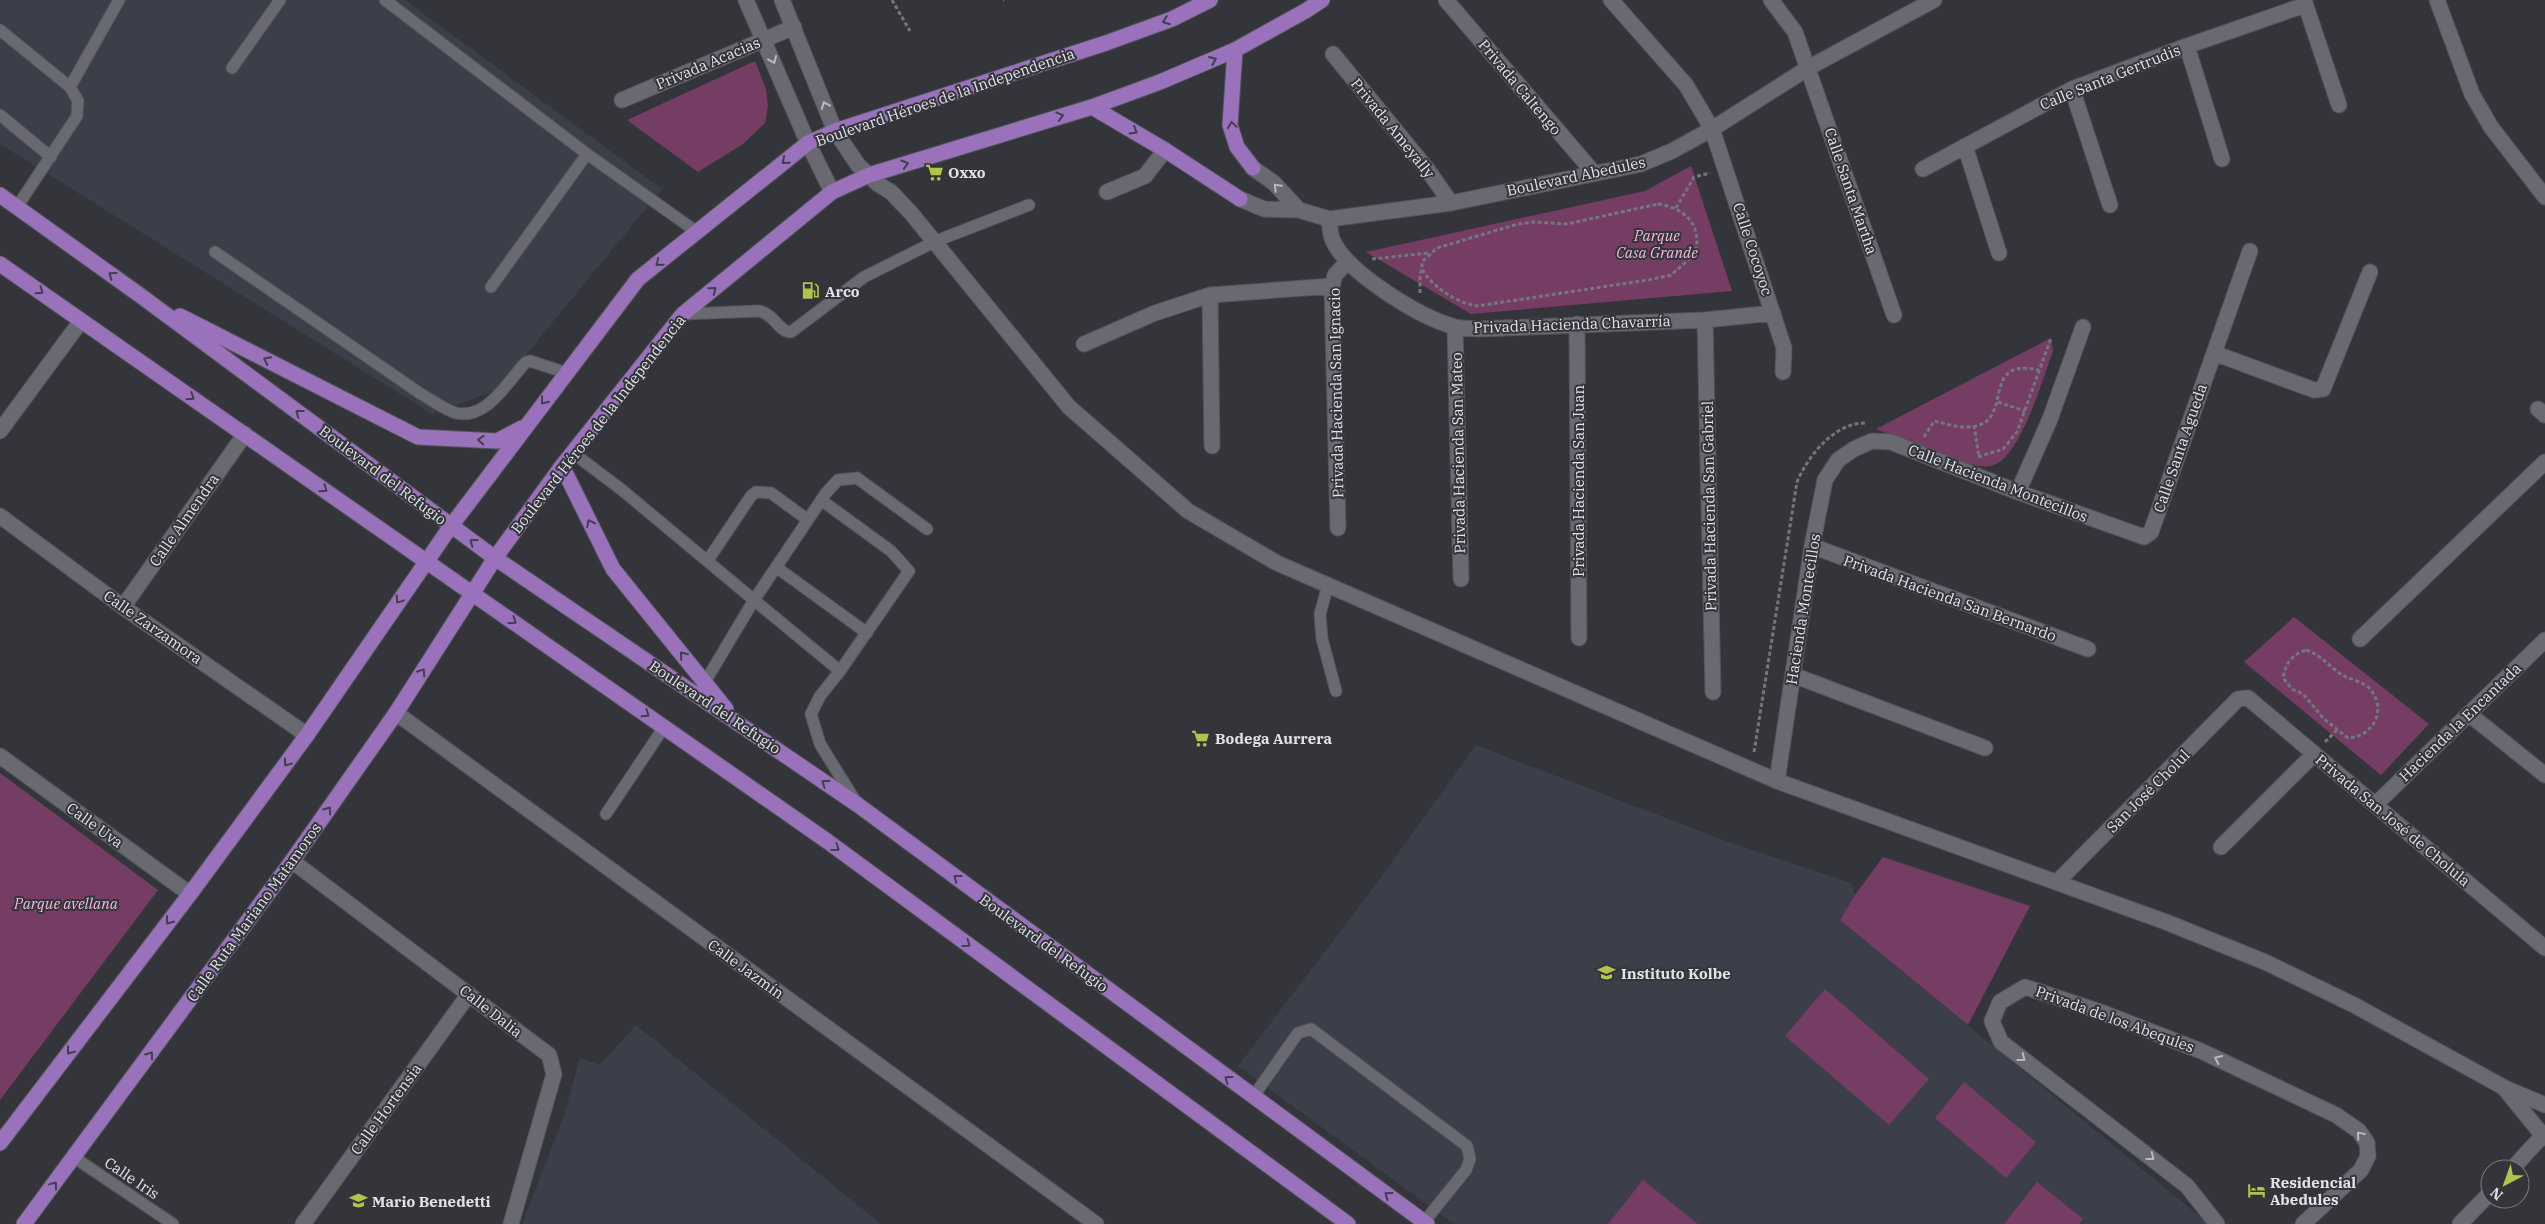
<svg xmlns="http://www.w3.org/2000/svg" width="2545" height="1224" font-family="'IBM Plex Serif',serif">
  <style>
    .built { fill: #3c3e4a }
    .green { fill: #753d64 }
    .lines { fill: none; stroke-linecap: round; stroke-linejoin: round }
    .lane-casing { stroke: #535459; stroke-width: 13 }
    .street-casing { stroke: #535459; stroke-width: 17 }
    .secondary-casing { stroke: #535459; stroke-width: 17 }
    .primary-casing { stroke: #535459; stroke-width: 17 }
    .path { stroke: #74767b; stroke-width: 3; stroke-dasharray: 4 2.5; stroke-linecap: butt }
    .lane { stroke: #696a71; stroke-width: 11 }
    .street { stroke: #696a71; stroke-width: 15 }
    .secondary { stroke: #696a71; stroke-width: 15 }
    .primary { stroke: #9a72bc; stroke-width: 15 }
    .oneway { stroke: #423e4e }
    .oneway2 { stroke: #b8b9be }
    .labels { text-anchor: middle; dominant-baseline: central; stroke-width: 4; stroke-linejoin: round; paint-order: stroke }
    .street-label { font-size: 15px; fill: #e2e3e7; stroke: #33353b }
    .poi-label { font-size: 15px; font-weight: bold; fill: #e2e3e7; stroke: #33353b; text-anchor: start }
    .park-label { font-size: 15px; font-style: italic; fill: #f6b9e0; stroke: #33353b }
  </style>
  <rect width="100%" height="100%" fill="#33353b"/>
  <!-- built -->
  <path class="built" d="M0,0H405L662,189L497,390L432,414L0,144Z
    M1476,745L1726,841L1851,883L1855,895L1840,920L2209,1224H1454L1238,1066L1373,888Z
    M636,1025L881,1224H522L563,1118L580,1058L600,1065Z"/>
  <!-- green -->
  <path class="green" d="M755,61L766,89L768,106L765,123L743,144L698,172L627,120Z
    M1691,166L1732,291L1471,314L1366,252L1645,191Z
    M2051,338L2053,351C2043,378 2020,460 1991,466C1972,471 1898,437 1876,429Z
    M2294,617L2429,724L2381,775L2244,662Z
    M0,773L158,890L0,1100Z
    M1883,857L2030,906L1968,1025L1840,920L1855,895Z
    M1825,989L1929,1079L1889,1125L1785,1036Z
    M1964,1082L2036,1142L2006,1178L1935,1118Z
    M1643,1180L1698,1224H1608Z
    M2037,1182L2083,1219L2079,1224H2004Z"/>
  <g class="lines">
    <defs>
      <path id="lane" d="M385,0L587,154L697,232
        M0,30L70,87L78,101L77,116L17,207
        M232,68L280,0
        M70,87L119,0
        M0,115L51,157
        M215,252L421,394C432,400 445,410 456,413C487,420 508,381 526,362L530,361L567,373
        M491,287L587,154
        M683,314L759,311C775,314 778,332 791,332L864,277L936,241L1029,205
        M573,453L622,490L754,600L826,493L838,480L857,478L927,529
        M821,500L891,551L909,571L840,671
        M708,560L751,496L756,492L771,493L808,520
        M776,567L867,633
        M1328,585L1320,614L1322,639L1336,691
        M702,687L754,600L840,671L820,696L811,714L820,744L856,802
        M606,814L664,727
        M1253,1097L1298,1033L1311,1029L1467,1146L1470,1159L1466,1170L1424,1222
        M75,1158L173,1224"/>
      <path id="street" d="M1446,0L1594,173
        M1611,0L1686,85L1712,129L1784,348L1783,372
        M1771,0L1795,32L1894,315
        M2304,0L2339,105
        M2437,0L2472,94L2491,127L2545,197
        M2187,46L2222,159
        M1333,54L1427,169L1451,203
        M2072,89L2110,205
        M622,100L794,27
        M1965,146L1999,253
        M1923,169L2072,89L2187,46L2305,5
        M1107,192L1145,176L1165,150
        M1329,219C1330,226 1330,235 1333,241C1348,273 1418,316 1452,326C1460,329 1470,328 1479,329L1705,320L1773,313
        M1210,295L1212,446
        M1705,320L1713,692
        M1577,324L1579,638
        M1455,327L1461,579
        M1084,344L1155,313L1210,295L1332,286
        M2214,353L2314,390L2323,389L2370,272
        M2538,409L2545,415
        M0,431L81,321
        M2018,492L2050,419L2083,327
        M0,516L123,607L307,735
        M1338,528L1332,286L1335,275L1347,262
        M1812,546L2088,649
        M123,607L245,434
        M2360,639L2545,462
        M1793,675L1985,748
        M396,713L1096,1224
        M2469,714L2545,775
        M0,756L190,894
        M1777,781L1812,546L1825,480L1838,460L1854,449L1872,441L1891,442L2018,492L2144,537L2151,532L2250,251
        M2375,805L2545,640
        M2221,847L2314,754
        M292,861L549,1055L554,1074L511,1224
        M2057,882L2238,699L2248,698L2545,948
        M303,1224L469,994
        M2217,1224L2187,1186L2001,1042L1992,1021L2000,1002L2025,987L2101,1012L2201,1051L2336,1115L2359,1131L2367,1143L2368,1156L2361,1170L2303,1224"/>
      <path id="secondary" d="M746,0L808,143L832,192
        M782,0L835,131L858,165L878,184L891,192L911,213L1069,407L1188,511L1277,563L1777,781L2166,922L2265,962L2354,1005L2505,1088L2545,1105
        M1253,168L1274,183L1299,210
        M1240,199L1264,209L1299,210L1329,219L1451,203L1641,164L1672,151L1712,129L1808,68L1934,0
        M2505,1089L2545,1138
        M2512,1169L2545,1133
        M2460,1224L2490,1193"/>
      <path id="primary" d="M1235,50L1230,125L1237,147L1253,168
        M1092,107L1165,150L1240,199
        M0,195L141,296L495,558L858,805L1427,1224
        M0,264L827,841L1348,1224
        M180,316L418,437L497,441L522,428
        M562,466L613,569L726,709
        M0,1143L190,894L307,735L451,526L638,279L808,143L835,131L1106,43L1172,19L1210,0
        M24,1224L292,861L396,713L495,558L562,466L683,314L832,192L869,175L1092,107L1160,82L1235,50L1307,10L1322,0"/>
    </defs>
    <!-- lane casing -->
    <use href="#lane" class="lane-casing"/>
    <!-- street casing -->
    <use href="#street" class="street-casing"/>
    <!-- secondary casing -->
    <use href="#secondary" class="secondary-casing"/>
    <!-- primary casing -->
    <use href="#primary" class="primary-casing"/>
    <!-- path -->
    <path class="path" d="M892,0L910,31
      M1003,0H1004
      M1658,204C1685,208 1703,225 1695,254L1671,275L1648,280L1477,306C1457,303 1432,287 1422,269V262L1437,248L1518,224L1534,222L1567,224Z
      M1676,208L1694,177L1710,173
      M1372,259L1428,253
      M1420,293V274L1422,269
      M1998,402L2025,411
      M1974,425L1979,457
      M1924,437L1934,421C1944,423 1955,427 1965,427C2020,428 1975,356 2039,370
      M1978,457L2003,449L2017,432L2051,338
      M2306,650C2322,655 2330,668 2344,676C2352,680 2363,682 2369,688C2388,708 2374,737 2348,738L2324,719L2303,694L2292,689L2283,678C2286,663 2291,655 2306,650Z
      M2325,742L2337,730
      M1754,752L1797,482C1808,456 1834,423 1865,423"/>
    <!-- lane -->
    <use href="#lane" class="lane"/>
    <!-- street -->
    <use href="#street" class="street"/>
    <!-- secondary -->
    <use href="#secondary" class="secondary"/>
    <!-- primary -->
    <use href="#primary" class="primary"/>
  </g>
  <!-- one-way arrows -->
  <defs><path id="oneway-chevron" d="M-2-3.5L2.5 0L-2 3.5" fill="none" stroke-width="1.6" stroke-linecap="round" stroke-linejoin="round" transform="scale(1.25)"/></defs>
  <g class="oneway">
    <use href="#oneway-chevron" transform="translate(1166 21) rotate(159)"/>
    <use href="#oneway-chevron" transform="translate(1213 60) rotate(-23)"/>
    <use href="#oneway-chevron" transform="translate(1060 116) rotate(-17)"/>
    <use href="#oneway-chevron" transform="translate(1232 125) rotate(-98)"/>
    <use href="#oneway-chevron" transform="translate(1134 131) rotate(31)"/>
    <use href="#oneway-chevron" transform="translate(785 161) rotate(141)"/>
    <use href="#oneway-chevron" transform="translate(905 164) rotate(-17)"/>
    <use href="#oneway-chevron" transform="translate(659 263) rotate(141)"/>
    <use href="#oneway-chevron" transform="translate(112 275) rotate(-144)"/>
    <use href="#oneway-chevron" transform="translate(713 290) rotate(-39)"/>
    <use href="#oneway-chevron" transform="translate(40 291) rotate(35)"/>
    <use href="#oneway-chevron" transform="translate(267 360) rotate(-153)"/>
    <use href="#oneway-chevron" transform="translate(191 397) rotate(34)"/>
    <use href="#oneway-chevron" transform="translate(544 401) rotate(128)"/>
    <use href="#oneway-chevron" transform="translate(299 413) rotate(-143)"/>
    <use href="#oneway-chevron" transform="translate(481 440) rotate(-177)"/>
    <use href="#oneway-chevron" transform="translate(324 489) rotate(35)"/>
    <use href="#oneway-chevron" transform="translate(590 523) rotate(-116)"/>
    <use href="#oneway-chevron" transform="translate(473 542) rotate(-144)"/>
    <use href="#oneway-chevron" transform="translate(399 600) rotate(124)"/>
    <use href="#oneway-chevron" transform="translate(513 621) rotate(35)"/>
    <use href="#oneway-chevron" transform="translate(683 655) rotate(-129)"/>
    <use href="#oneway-chevron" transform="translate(422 672) rotate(-57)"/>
    <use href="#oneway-chevron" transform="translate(646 714) rotate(35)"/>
    <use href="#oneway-chevron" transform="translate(287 763) rotate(126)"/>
    <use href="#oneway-chevron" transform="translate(825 783) rotate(-146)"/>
    <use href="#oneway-chevron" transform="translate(328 810) rotate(-55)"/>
    <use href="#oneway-chevron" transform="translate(836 848) rotate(36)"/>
    <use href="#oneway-chevron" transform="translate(957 878) rotate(-143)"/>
    <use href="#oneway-chevron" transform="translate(169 921) rotate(127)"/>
    <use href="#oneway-chevron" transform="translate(967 944) rotate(36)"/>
    <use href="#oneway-chevron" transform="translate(70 1051) rotate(127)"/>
    <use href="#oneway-chevron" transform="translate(150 1055) rotate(-54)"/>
    <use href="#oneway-chevron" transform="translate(1228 1079) rotate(-144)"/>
    <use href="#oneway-chevron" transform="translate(54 1185) rotate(-53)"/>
    <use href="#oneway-chevron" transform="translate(1388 1195) rotate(-144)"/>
  </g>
  <g class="oneway2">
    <use href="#oneway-chevron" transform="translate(773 60) rotate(67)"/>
    <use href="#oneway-chevron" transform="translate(825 105) rotate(-112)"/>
    <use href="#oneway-chevron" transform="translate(1277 187) rotate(-135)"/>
    <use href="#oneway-chevron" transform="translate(2022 1058) rotate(38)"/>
    <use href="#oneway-chevron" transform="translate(2218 1059) rotate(-155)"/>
    <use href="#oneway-chevron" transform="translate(2360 1135) rotate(-131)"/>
    <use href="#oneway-chevron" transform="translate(2151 1157) rotate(38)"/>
  </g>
  <!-- icons -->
  <defs>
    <symbol id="supermarket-bare" viewBox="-9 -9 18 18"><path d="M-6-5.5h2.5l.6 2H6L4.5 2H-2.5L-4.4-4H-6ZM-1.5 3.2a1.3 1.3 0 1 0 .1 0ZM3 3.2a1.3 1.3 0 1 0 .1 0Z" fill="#b3c24b" stroke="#33353b" stroke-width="2.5" paint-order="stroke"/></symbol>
    <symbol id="fuel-bare" viewBox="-9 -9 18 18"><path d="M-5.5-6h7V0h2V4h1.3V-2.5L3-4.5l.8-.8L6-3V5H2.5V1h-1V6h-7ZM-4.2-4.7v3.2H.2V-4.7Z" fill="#b3c24b" stroke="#33353b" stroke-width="2.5" paint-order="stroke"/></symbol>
    <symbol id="school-bare" viewBox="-9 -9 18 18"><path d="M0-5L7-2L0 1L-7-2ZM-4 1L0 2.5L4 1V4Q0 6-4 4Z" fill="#b3c24b" stroke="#33353b" stroke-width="2.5" paint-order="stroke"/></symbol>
    <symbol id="hotel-bare" viewBox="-9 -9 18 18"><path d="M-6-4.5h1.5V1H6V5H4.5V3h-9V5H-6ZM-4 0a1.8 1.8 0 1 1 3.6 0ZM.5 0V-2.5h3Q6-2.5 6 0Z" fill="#b3c24b" stroke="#33353b" stroke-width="2.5" paint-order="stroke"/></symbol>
  </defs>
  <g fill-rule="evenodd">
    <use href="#supermarket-bare" x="922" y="160" width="25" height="25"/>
    <use href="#fuel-bare" x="798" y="278" width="25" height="25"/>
    <use href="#supermarket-bare" x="1188" y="726" width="25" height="25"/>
    <use href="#school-bare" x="1594" y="960" width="25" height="25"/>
    <use href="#hotel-bare" x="2244" y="1178" width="25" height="25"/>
    <use href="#school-bare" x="346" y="1188" width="25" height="25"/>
  </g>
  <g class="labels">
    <!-- street labels -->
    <g class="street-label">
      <text transform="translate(708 63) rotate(-23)">Privada Acacias</text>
      <text transform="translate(2110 77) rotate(-22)">Calle Santa Gertrudis</text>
      <text transform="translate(1520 87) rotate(50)">Privada Caltengo</text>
      <text transform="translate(945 97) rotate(-19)">Boulevard Héroes de la Independencia</text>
      <text transform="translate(1393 128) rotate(51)">Privada Ameyally</text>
      <text transform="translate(1576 176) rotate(-12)">Boulevard Abedules</text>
      <text transform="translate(1851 191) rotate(71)">Calle Santa Martha</text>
      <text transform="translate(1753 249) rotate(72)">Calle Cocoyoc</text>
      <text transform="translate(1572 324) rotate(-2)">Privada Hacienda Chavarría</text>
      <text transform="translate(1336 393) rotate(-91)">Privada Hacienda San Ignacio</text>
      <text transform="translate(598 424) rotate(-52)">Boulevard Héroes de la Independencia</text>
      <text transform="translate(2180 448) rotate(-71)">Calle Santa Agueda</text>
      <text transform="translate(1458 453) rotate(-91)">Privada Hacienda San Mateo</text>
      <text transform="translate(383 475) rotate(37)">Boulevard del Refugio</text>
      <text transform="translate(1578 481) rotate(-90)">Privada Hacienda San Juan</text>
      <text transform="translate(1998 483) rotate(21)">Calle Hacienda Montecillos</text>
      <text transform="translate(1709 506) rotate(-91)">Privada Hacienda San Gabriel</text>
      <text transform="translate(184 520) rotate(-55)">Calle Almendra</text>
      <text transform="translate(1950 598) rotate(20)">Privada Hacienda San Bernardo</text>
      <text transform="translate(1803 609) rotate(-81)">Hacienda Montecillos</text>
      <text transform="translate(153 627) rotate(35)">Calle Zarzamora</text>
      <text transform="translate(715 707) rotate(34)">Boulevard del Refugio</text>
      <text transform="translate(2460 722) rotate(-44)">Hacienda la Encantada</text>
      <text transform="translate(2148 791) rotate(-45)">San José Cholul</text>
      <text transform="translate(2393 820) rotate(40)">Privada San José de Cholula</text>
      <text transform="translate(95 825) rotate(36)">Calle Uva</text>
      <text transform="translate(254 912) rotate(-54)">Calle Ruta Mariano Matamoros</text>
      <text transform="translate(1044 943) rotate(36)">Boulevard del Refugio</text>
      <text transform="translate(746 969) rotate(36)">Calle Jazmín</text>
      <text transform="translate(491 1011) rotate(38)">Calle Dalia</text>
      <text transform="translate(2115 1019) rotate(20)">Privada de los Abequles</text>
      <text transform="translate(386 1109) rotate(-54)">Calle Hortensia</text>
      <text transform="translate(132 1178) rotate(34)">Calle Iris</text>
    </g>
    <!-- poi labels -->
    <g class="poi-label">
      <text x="948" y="172">Oxxo</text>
      <text x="825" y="291">Arco</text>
      <text x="1215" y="738">Bodega Aurrera</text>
      <text x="1621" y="973">Instituto Kolbe</text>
      <text x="2270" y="1182">Residencial<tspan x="2270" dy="17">Abedules</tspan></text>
      <text x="372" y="1201">Mario Benedetti</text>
    </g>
    <!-- park labels -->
    <g class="park-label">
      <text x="1657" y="235">Parque<tspan x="1657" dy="17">Casa Grande</tspan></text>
      <text x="66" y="903">Parque avellana</text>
    </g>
  </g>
  <!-- north arrow -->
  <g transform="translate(2505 1184) rotate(221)"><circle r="24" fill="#33353b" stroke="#797b80"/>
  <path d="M0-4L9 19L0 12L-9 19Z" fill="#b3c24b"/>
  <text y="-8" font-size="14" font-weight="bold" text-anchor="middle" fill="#e2e3e7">N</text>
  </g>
</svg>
